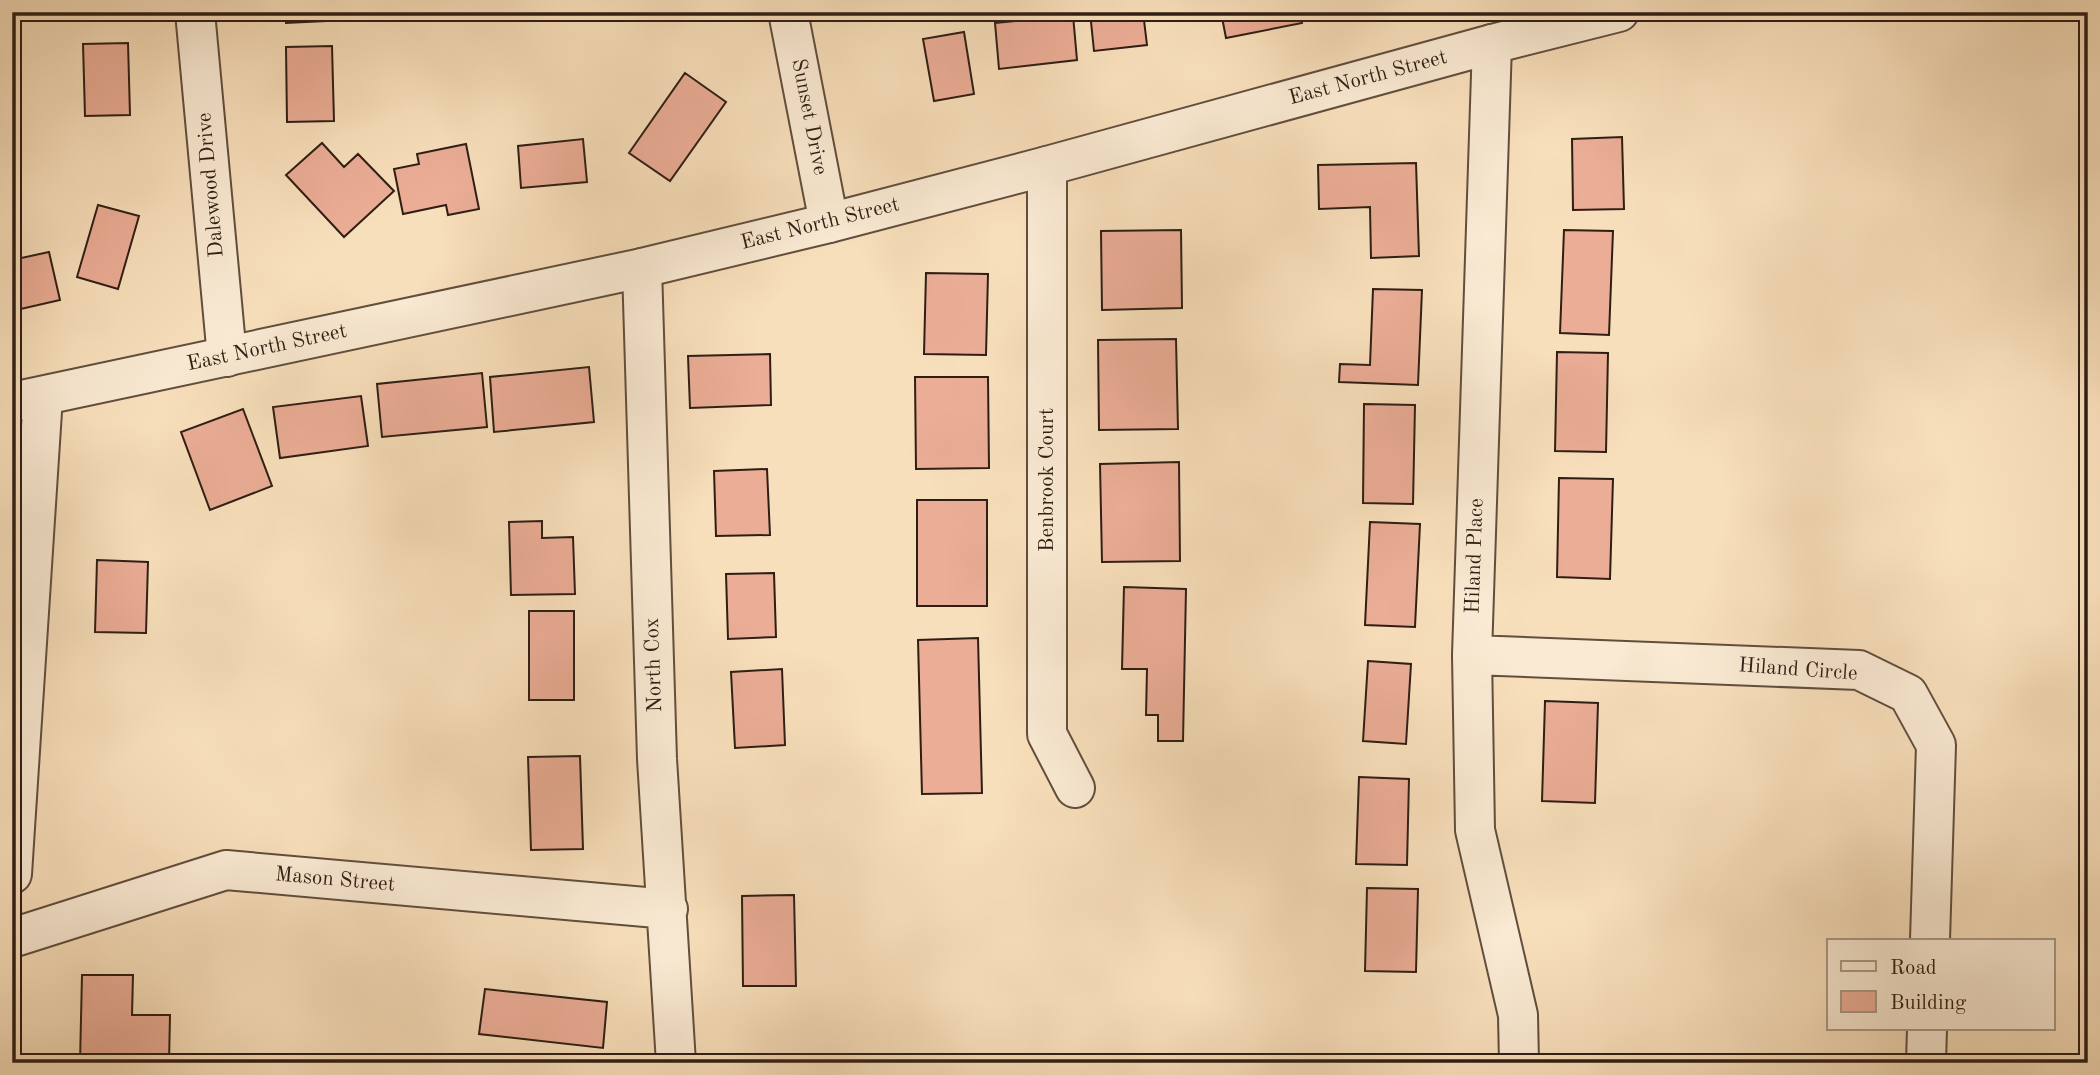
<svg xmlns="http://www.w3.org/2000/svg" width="2100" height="1075" font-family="'Old Standard TT',serif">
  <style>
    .building { fill: #ebad96; stroke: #2f1e14; stroke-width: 2 }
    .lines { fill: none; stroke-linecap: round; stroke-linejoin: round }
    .minor-casing { stroke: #614e3e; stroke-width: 42 }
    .tertiary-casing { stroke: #614e3e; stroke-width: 42 }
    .minor { stroke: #faead3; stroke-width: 38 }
    .tertiary { stroke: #faead3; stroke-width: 38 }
    .labels { text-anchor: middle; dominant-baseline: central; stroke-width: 5; stroke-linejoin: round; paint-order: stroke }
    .street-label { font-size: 21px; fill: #2f1e14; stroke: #faead3 }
  </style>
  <rect width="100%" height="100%" fill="#f8dfbb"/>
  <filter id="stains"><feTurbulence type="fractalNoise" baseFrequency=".00286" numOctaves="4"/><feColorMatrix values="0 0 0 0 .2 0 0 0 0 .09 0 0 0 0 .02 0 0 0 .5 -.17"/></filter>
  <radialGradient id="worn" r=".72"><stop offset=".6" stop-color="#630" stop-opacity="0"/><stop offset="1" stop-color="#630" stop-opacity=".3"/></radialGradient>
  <!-- building -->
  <path class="building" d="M286,12H326V21L286,23Z
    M1090,12H1143L1147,45L1094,51Z
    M1221,12H1300L1302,23L1226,38Z
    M1073,15L1077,60L999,69L995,23Z
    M964,32L974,94L934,101L923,39Z
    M128,43L130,115L85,116L83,44Z
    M332,46L334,121L287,122L286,47Z
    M685,73L726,102L670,181L629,153Z
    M1622,137L1624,209L1573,210L1572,139Z
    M583,139L587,182L521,188L518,146Z
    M322,143L344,167L358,154L394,191L344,237L286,175Z
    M466,144L479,209L448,215L446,205L403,214L394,169L419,164L417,154Z
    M1416,163L1419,256L1371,258L1370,207L1319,209L1318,165Z
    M98,205L139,216L118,289L77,277Z
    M1181,230L1182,308L1102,310L1101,231Z
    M1564,230L1613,231L1609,335L1560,333Z
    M49,252L60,300L12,311V260Z
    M926,273L988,274L986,355L924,354Z
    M1373,289L1422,290L1418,385L1339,382L1340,364L1370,365Z
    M1176,339L1178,429L1099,430L1098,340Z
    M1557,352L1608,353L1606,452L1555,451Z
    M770,354L771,405L690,408L688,356Z
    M589,367L594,422L494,432L490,377Z
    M482,373L487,427L382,437L377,384Z
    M915,377H988L989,468L916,469Z
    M361,396L368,446L280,458L273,407Z
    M1364,404L1415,405L1413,504L1363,503Z
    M243,409L272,486L210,510L181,432Z
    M1179,462L1180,561L1102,562L1100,464Z
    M767,469L770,535L716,536L714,471Z
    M1559,478L1613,479L1610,579L1557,577Z
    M917,500H987V606H917Z
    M542,521V538L573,537L575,594L511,595L509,522Z
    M1370,522L1420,524L1415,627L1365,625Z
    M97,560L148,562L146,633L95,632Z
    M774,573L776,637L728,639L726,574Z
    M1124,587L1186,589L1183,741H1158V715H1146L1147,669H1122Z
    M529,611H574V700H529Z
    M978,638L982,793L922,794L918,640Z
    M1368,661L1411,664L1406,744L1363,741Z
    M782,669L785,745L735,748L731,672Z
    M1545,701L1598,703L1595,803L1542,801Z
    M580,756L583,849L531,850L528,757Z
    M1359,777L1409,779L1407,865L1356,864Z
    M1367,888L1418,889L1416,972L1365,971Z
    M794,895L796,986H743L742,896Z
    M82,975H133L132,1015H170L169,1063H80Z
    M485,989L607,1002L603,1048L479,1034Z
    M809,1057V1063H751V1059Z"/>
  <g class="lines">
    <defs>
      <path id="minor" d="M195,12L227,357
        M788,12L829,223
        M1492,44L1472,655L1475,830L1518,1015L1519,1063
        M1047,166V734L1075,788
        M642,268L657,759L676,1063
        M1472,655L1859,670L1908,694L1936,745L1930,940
        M12,938L226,870L668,909
        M1926,1063L1927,1028"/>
      <path id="tertiary" d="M12,402L642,268L829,223L1047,166L1492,44L1619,12
        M12,874L43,396"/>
    </defs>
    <!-- minor casing -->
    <use href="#minor" class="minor-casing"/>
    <!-- tertiary casing -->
    <use href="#tertiary" class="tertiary-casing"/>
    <!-- minor -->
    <use href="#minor" class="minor"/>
    <!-- tertiary -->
    <use href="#tertiary" class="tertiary"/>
  </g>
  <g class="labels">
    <!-- street labels -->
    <g class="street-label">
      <text transform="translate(1368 78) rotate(-15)">East North Street</text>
      <text transform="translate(809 117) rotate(79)">Sunset Drive</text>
      <text transform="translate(211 185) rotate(-95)">Dalewood Drive</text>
      <text transform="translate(820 224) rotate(-14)">East North Street</text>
      <text transform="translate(267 348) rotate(-12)">East North Street</text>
      <text transform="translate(1047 480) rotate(-90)">Benbrook Court</text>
      <text transform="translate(1475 556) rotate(-88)">Hiland Place</text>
      <text transform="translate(654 665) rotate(-92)">North Cox</text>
      <text transform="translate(1798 670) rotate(4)">Hiland Circle</text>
      <text transform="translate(335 880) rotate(5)">Mason Street</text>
    </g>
  </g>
  <!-- margin -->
  <rect width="2100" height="1075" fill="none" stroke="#f8dfbb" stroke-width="42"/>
  <rect x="14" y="14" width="2072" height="1047" fill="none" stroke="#2f1e14" stroke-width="3.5"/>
  <rect x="21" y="21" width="2058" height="1033" fill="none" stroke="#2f1e14" stroke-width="2"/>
  <!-- legend -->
  <rect x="1827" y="939" width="228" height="91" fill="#faead3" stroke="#a99887" stroke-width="2"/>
  <rect x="1841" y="961" width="35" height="10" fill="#faead3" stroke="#a99887" stroke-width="2"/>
  <text x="1890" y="974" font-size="21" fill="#2f1e14">Road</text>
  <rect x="1841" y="991" width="35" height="21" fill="#ebad96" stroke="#a99887" stroke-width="2"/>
  <text x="1890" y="1009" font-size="21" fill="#2f1e14">Building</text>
  <rect width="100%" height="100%" filter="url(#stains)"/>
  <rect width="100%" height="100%" fill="url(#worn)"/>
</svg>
